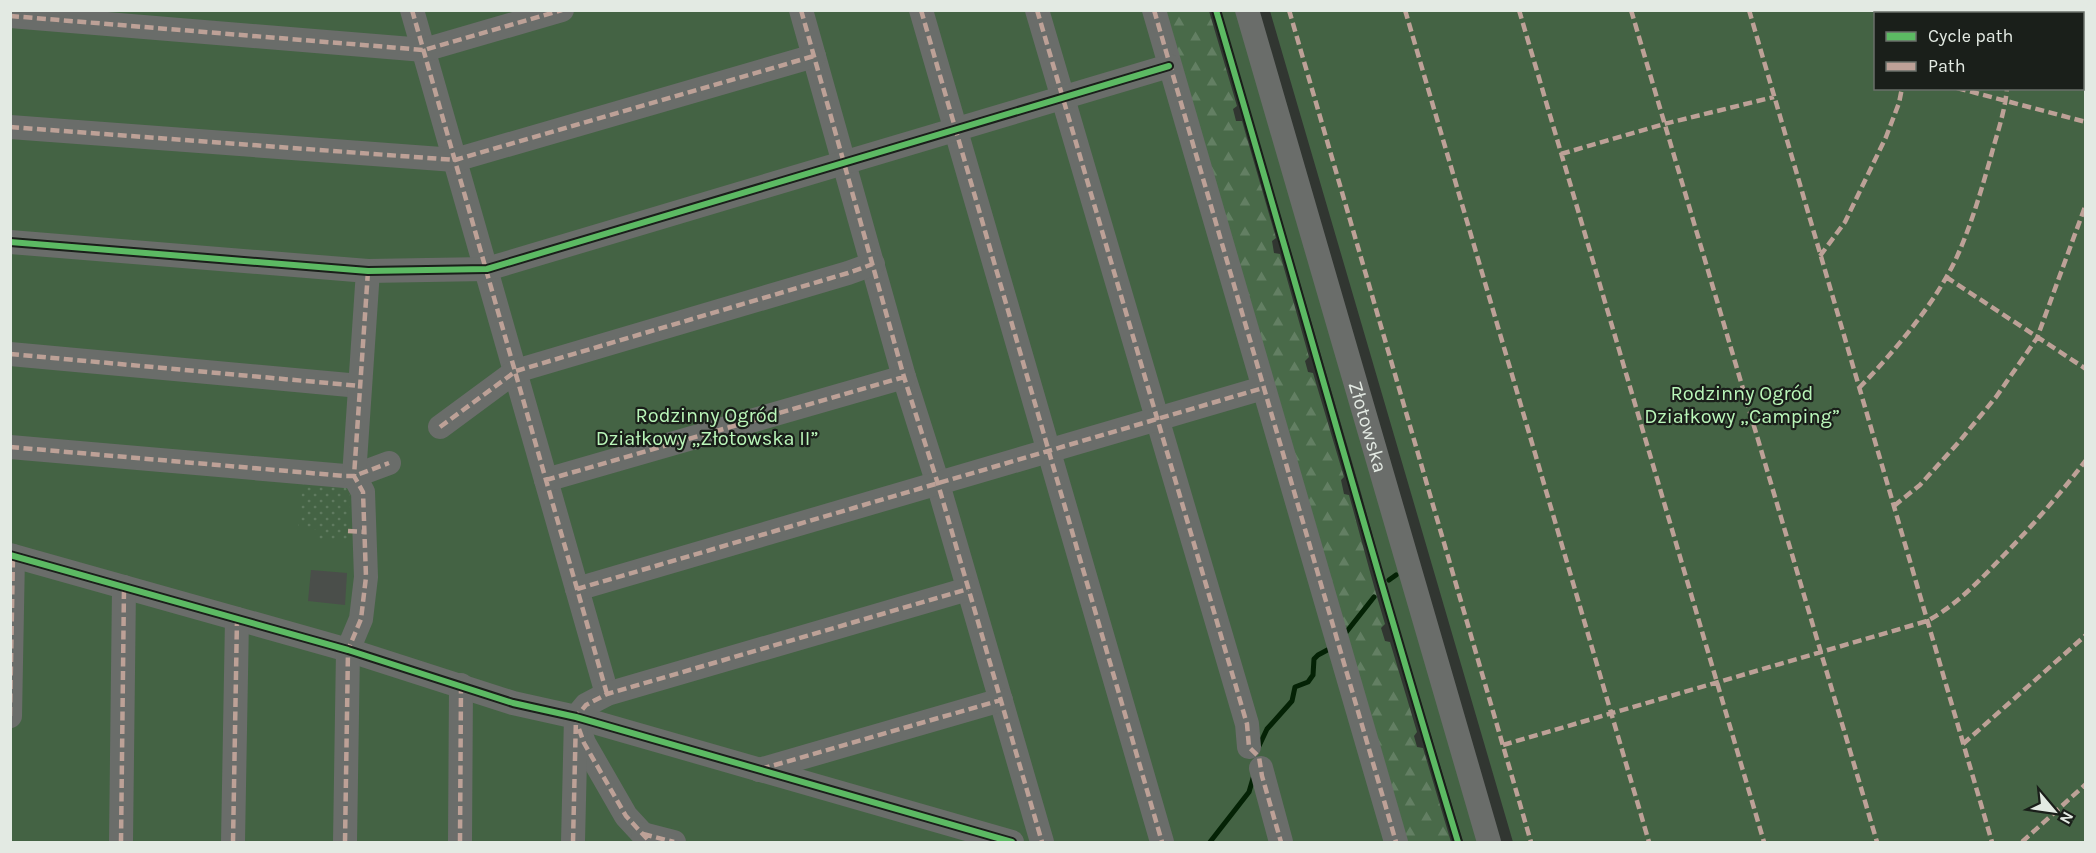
<svg xmlns="http://www.w3.org/2000/svg" width="2096" height="853" font-family="Karla,sans-serif">
  <style>
    .green { fill: #446344; fill-rule: evenodd }
    .forest { fill: url(#forest-firs) }
    .park { fill: url(#park-dots) }
    .lines { fill: none; stroke-linecap: round; stroke-linejoin: round }
    .stream { stroke: #042205; stroke-width: 5 }
    .building { fill: #4a4e4a }
    .minor { stroke: #6a6d6a; stroke-width: 24 }
    .quiet { stroke: #bda197; stroke-width: 4.5; stroke-dasharray: 9 4.5; stroke-linecap: butt }
    .cycleway-casing { stroke: #1a1f1a; stroke-width: 10 }
    .cycleway { stroke: #5cba63; stroke-width: 6 }
    .labels { text-anchor: middle; dominant-baseline: central; stroke-width: 4.5; stroke-linejoin: round; paint-order: stroke }
    .park-label { font-size: 20px; fill: #baf6b9; stroke: #1a1f1a }
    .street-label { font-size: 20px; fill: #e3eae3; stroke: #1a1f1a }
  </style>
  <defs>
    <pattern id="forest-firs" width="22" height="20" patternUnits="userSpaceOnUse" patternTransform="scale(1.5)"><rect width="22" height="20" fill="#496a49"/><path d="M5 1l3.5 6h-7zM16 11l3.5 6h-7z" fill="#637f63"/></pattern>
    <pattern id="park-dots" width="8" height="8" patternUnits="userSpaceOnUse" patternTransform="scale(1.5)"><rect width="8" height="8" fill="#446344"/><path d="M2 2h.1M6 6h.1" fill="none" stroke="#5f7a5f" stroke-width="1.8" stroke-linecap="round"/></pattern>
  </defs>
  <rect width="100%" height="100%" fill="#313631"/>
  <!-- green -->
  <path class="green" d="M10,11H1162L1404,842H11Z
    M1221,11H1239L1482,842H1463L1388,592L1361,493Z
    M1270,11H2085V842H1513ZM1876,14H2082V88H1876Z"/>
  <!-- forest -->
  <path class="forest" d="M1162,11H1209L1237,106L1233,109L1236,121H1242L1276,238L1272,241L1274,253L1280,254L1309,357L1305,361L1308,372L1313,373L1344,477L1341,480L1344,494L1349,495C1361,538 1372,581 1385,624L1381,628L1385,641L1390,642L1417,732L1414,736L1417,747L1423,748L1451,842H1404Z"/>
  <!-- park -->
  <path class="park" d="M303,479L351,483L347,540H317L318,530L298,528Z"/>
  <g class="lines">
    <!-- stream -->
    <path class="stream" d="M1389,580L1396,575
      M1344,635L1374,597
      M1259,746L1267,729L1292,701L1295,687L1308,682L1313,675L1314,659L1318,655L1333,647
      M1210,842L1249,792L1254,775"/>
  </g>
  <!-- building -->
  <path class="building" d="M311,570L347,573L345,605L308,601Z"/>
  <g class="lines">
    <!-- minor -->
    <g class="minor">
      <path d="M412,10L607,694"/>
      <path d="M801,10L904,377L938,484L1042,842"/>
      <path d="M921,10L1162,842"/>
      <path d="M1037,10L1247,724L1249,747"/>
      <path d="M1154,10L1396,842"/>
      <path id="s1" d="M1247,10L1489,842"/>
      <path d="M10,16L424,50L562,10"/>
      <path d="M10,127L455,160L814,56"/>
      <path d="M10,242L368,271L487,269L1169,66"/>
      <path d="M10,354L360,386"/>
      <path d="M440,427L516,371L848,273L873,264"/>
      <path d="M10,447L345,476H354L389,463"/>
      <path d="M546,480L904,377"/>
      <path d="M10,555L348,650L513,703L576,717L1012,842"/>
      <path d="M577,589L1263,388"/>
      <path d="M10,716L13,556"/>
      <path d="M579,728L584,743L626,816L650,842"/>
      <path d="M1261,768L1281,842"/>
      <path d="M759,770L1001,700"/>
      <path d="M643,834L674,842"/>
      <path d="M121,842L124,587"/>
      <path d="M233,842L237,619"/>
      <path d="M345,842L348,650L361,619L366,577L363,492L354,476L368,271"/>
      <path d="M460,842L461,685"/>
      <path d="M573,842L576,717L586,705L607,694L968,589"/>
    </g>
    <!-- quiet -->
    <path class="quiet" d="M412,10L607,694
      M801,10L904,377L938,484L1042,842
      M921,10L1162,842
      M1037,10L1247,724L1249,747L1259,757L1262,776L1281,842
      M1154,10L1396,842
      M1289,10L1531,842
      M1405,10L1649,842
      M1519,10L1764,842
      M1631,10L1877,842
      M1749,10L1992,842
      M1908,14V10
      M2014,14V10
      M10,16L424,50L562,10
      M1957,88L2086,122
      M10,127L455,160L814,56
      M1561,154L1664,124L1774,97
      M1820,256L1845,222L1886,137L1899,103L1902,88
      M1946,277L2086,369
      M10,354L360,386
      M1859,388C1895,351 1939,299 1959,252C1972,222 1981,191 1990,160C1996,136 2005,113 2007,88
      M440,427L516,371L848,273L873,264
      M10,447L345,476H354L389,463
      M546,480L904,377
      M1894,506L1920,485L1958,443L1996,397L2037,338L2086,204
      M348,531L365,532
      M577,589L1263,388
      M10,716L13,556
      M579,729L584,743L626,816L650,842
      M1963,744L2086,635
      M1503,745L1927,621C1957,605 1981,579 2004,555C2033,525 2061,493 2086,460
      M761,769L1001,700
      M643,834L674,842
      M121,842L124,587
      M233,842L237,619
      M345,842L348,650L361,619L366,577L363,492L354,476L368,271
      M460,842L461,685
      M573,842L576,717L586,705L607,694L968,589
      M2022,842L2086,784"/>
    <defs>
      <path id="cycleway" d="M1216,10C1298,288 1374,566 1458,842
        M10,242L368,271L487,269L1169,66
        M10,555L348,650L513,703L576,717L1012,842"/>
    </defs>
    <!-- cycleway casing -->
    <use href="#cycleway" class="cycleway-casing"/>
    <!-- cycleway -->
    <use href="#cycleway" class="cycleway"/>
  </g>
  <g class="labels">
    <!-- park labels -->
    <g class="park-label">
      <text x="1742" y="393">Rodzinny Ogród<tspan x="1742" dy="23">Działkowy „Camping”</tspan></text>
      <text x="707" y="415">Rodzinny Ogród<tspan x="707" dy="23">Działkowy „Złotowska II”</tspan></text>
    </g>
    <!-- street labels -->
    <g class="street-label">
      <text stroke="none"><textPath href="#s1" startOffset="434">Złotowska</textPath></text>
    </g>
  </g>
  <!-- border -->
  <rect width="2096" height="853" fill="none" stroke="#e3eae3" stroke-width="24"/>
  <!-- legend -->
  <rect x="1874" y="12" width="210" height="78" fill="#1a1f1a" stroke="#6a706a" stroke-width="1.5"/>
  <rect x="1886" y="32" width="30" height="9" fill="#5cba63" stroke="#6a706a" stroke-width="1.5"/>
  <text x="1928" y="42" font-size="18" fill="#e3eae3">Cycle path</text>
  <rect x="1886" y="62" width="30" height="9" fill="#bda197" stroke="#6a706a" stroke-width="1.5"/>
  <text x="1928" y="72" font-size="18" fill="#e3eae3">Path</text>
  <!-- north arrow -->
  <g transform="translate(2054 811) rotate(119)" stroke="#1a1f1a" stroke-width="4.5" paint-order="stroke">
  <path d="M0-4.5L10 22L0 15L-10 22Z" fill="#e3eae3"/>
  <text y="-9" font-size="16" font-weight="bold" text-anchor="middle" fill="#e3eae3">N</text>
  </g>
</svg>
